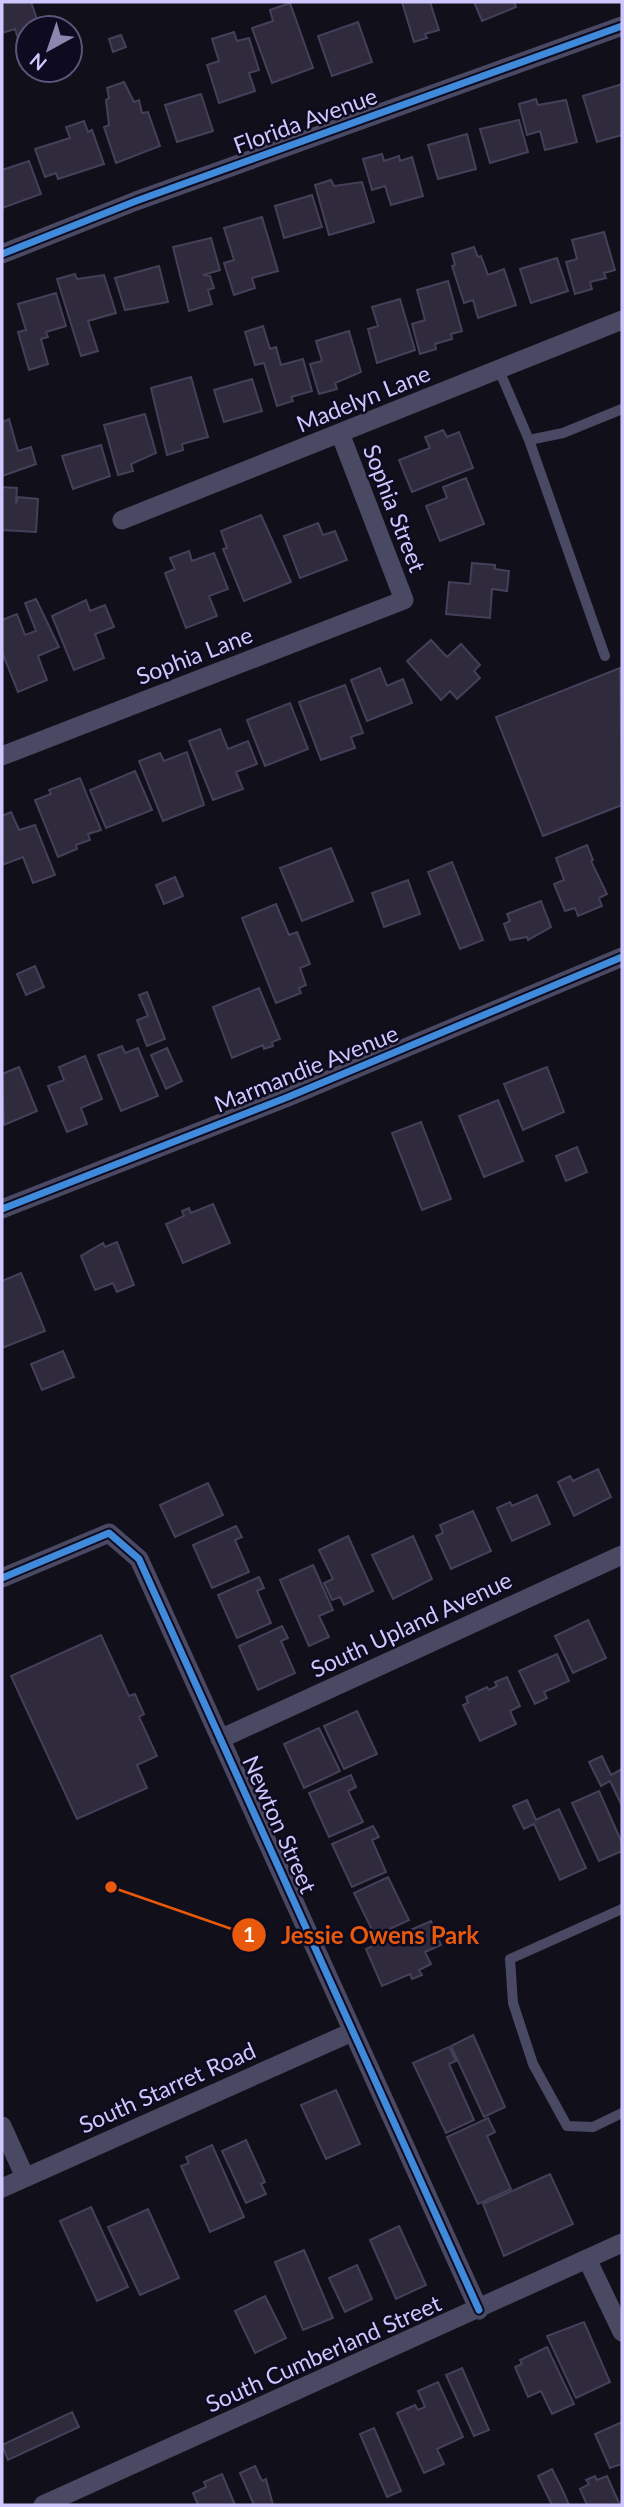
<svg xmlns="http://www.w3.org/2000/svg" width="624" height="2507" font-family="Lato,sans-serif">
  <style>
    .building { fill: #2f2b3d; stroke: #444059; stroke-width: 2 }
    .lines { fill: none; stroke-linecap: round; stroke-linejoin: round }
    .service { stroke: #4a4963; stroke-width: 10 }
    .minor { stroke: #4a4963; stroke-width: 19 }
    .cycleway-casing { stroke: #0e0a1f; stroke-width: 11 }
    .cycleway { stroke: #408adc; stroke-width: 7 }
    .labels { text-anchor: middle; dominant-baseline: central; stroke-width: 5; stroke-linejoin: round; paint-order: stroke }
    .street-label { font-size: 23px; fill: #cfc8ff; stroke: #0e0a1f }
    .leader { fill: none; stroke: #e8590c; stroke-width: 2.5 }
    .callout-dot { fill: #e8590c; stroke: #0e0a1f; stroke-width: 2.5 }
    .mark-label { font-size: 21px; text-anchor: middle; font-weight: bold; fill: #fff }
    .callout-label { font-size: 24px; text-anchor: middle; font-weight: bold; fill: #e8590c; stroke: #0e0a1f; stroke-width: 5; stroke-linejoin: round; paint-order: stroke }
  </style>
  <rect width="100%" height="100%" fill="#110f1a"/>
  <!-- building -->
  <path class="building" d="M2,2H31L40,28H28V34L18,38L15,29L2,33Z
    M402,2H430L439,30L425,34L427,38L414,42Z
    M474,2H514L516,7L482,21Z
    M290,3L313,68L272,83L252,28L273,21L270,10Z
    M358,22L372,62L332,76L318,36Z
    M234,32L237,41L249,38L259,70L249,73L255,91L219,103L207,65L219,61L212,39Z
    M121,35L126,47L113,52L109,39Z
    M124,82L134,102L139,100L142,113L148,112L160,146L116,163L104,127L109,125L106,100L109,98L107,88Z
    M622,84V135L597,142L583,96Z
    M201,94L213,131L177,142L165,105Z
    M536,99L538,105L566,100L577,142L545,150L540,131L527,135L519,104Z
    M519,120L528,152L490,163L480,129Z
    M84,121L88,132L92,130L104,164L58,179L56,173L45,177L35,149L70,138L66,127Z
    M467,134L476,169L438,179L428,145Z
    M382,154L384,161L399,156L400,161L412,157L423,196L391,205L385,186L372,190L363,159Z
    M29,161L41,194L2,208V170Z
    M331,180L334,186L362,182L374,222L329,235L315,185Z
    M312,195L322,227L284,238L275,206Z
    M262,217L278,271L252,278L255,288L234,295L224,263L234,260L224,228Z
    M604,232L615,270L604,273L606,278L590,282L592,289L575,294L566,262L577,259L572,240Z
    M211,238L220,270L203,275L210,276L214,288L208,290L212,304L189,311L173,247Z
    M474,247L478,257L481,256L488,275L504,269L516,305L478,318L473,300L464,303L452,266L455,265L452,254Z
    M557,258L568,291L531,303L520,269Z
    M159,266L168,302L125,310L115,278Z
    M75,274L77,279L104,275L116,313L88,321L98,351L81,356L57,279Z
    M448,281L462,331L451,334L452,339L435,344L436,349L420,354L412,324L425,320L417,290Z
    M56,293L66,326L46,332L48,337L41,339L48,364L29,370L18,332L26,330L18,304Z
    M400,299L415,350L377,363L368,329L378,326L372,307Z
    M263,326L270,349L276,347L281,365L303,359L312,391L291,397L293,401L277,406L264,363L255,365L245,332Z
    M349,331L361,372L335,383L337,389L319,394L310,364L322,361L316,341Z
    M191,377L208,437L182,444L183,450L167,455L151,388Z
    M252,379L262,411L224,422L214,390Z
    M145,414L156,453L131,464L133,471L118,475L104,425Z
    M9,419L18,451L31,447L36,464L2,476V422Z
    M443,430L447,437L459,432L473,468L412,492L399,460L430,448L425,437Z
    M101,445L110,476L73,489L62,456Z
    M466,478L484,524L440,541L426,506L447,498L443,487Z
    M2,487L17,488L16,504L18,497L38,499L36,532L2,530Z
    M261,515L291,582L244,601L223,549L227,548L221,531Z
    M318,523L323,535L335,531L347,560L300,578L284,536Z
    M189,551L192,561L214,553L228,589L209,596L217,616L186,628L165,573L175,569L170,558Z
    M472,563L495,565V569L509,571L507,591L492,589L490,618L446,614L449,582L470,584Z
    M36,599L59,647L38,656L47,680L18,692L2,652V620L17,614L25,635L36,631L25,603Z
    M86,600L90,611L105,605L114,627L95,634L104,658L74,670L52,616Z
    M431,640L447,657L461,644L480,665L474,671L480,678L457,699L450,691L441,700L407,661Z
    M380,668L387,686L403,679L412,703L367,721L351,680Z
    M620,668L622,805L543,836L496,717Z
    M345,685L363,733L351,737L355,748L321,760L299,702Z
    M290,703L308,749L265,766L247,720Z
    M220,729L228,749L248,741L257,764L236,772L243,789L213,800L189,741Z
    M187,752L204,805L163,821L139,761L160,753L164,761Z
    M135,771L152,810L106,828L90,790Z
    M80,778L101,830L88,834L90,840L76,845L77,849L58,857L35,800L51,794L49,790Z
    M11,812L19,830L35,825L55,875L33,883L23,857L2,865V816Z
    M587,845L593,860L591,861L607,894L599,898L602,906L578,916L575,908L565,911L554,884L564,880L556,858Z
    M331,848L353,901L302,921L280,868Z
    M452,862L483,940L460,949L428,872Z
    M175,877L183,896L164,904L156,885Z
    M408,880L420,914L384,927L372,893Z
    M541,901L551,927L528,940L527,937L510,940L504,924L510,921L507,914Z
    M276,904L289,935L297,932L310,964L300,968L306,985L299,988L301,993L276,1003L242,918Z
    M35,966L44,987L26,995L17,974Z
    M259,988L280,1039L272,1042L273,1046L264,1049L263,1045L232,1058L213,1007Z
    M147,992L165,1039L147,1046L137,1020L148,1016L139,995Z
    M122,1046L125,1053L138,1048L158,1096L121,1111L98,1055Z
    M167,1048L182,1081L166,1089L151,1055Z
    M85,1056L102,1099L81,1108L87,1124L67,1132L48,1086L64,1080L59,1067Z
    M19,1067L37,1111L4,1125L2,1074Z
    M547,1067L564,1112L523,1130L504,1084Z
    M498,1100L523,1161L484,1177L459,1116Z
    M421,1122L451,1199L422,1210L392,1133Z
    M577,1147L587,1172L566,1181L556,1156Z
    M213,1204L230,1243L183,1263L166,1224L184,1216L182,1211L189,1208L191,1213Z
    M117,1242L134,1285L117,1292L113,1283L95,1290L81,1256L103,1243L105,1247Z
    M21,1273L45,1331L2,1348V1281Z
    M63,1351L74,1377L42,1390L31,1364Z
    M598,1469L611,1497L574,1516L558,1482L570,1476L573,1481Z
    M208,1483L223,1515L175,1537L160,1505Z
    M537,1495L550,1524L512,1541L497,1508L510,1502L512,1506Z
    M473,1511L491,1551L451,1569L436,1536L443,1533L440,1525Z
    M236,1526L242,1537L235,1540L249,1572L212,1588L193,1545Z
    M348,1536L373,1591L344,1605L340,1597L332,1600L324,1583L333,1579L319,1550Z
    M413,1536L432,1579L393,1599L372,1555Z
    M313,1565L333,1610L319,1616L329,1637L309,1646L280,1580Z
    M259,1577L264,1588L257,1591L271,1623L237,1638L218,1595Z
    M588,1620L606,1658L573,1673L555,1636Z
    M282,1626L288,1638L281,1641L295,1673L258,1690L239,1646Z
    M101,1635L129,1696L135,1694L144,1714L139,1717L157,1756L137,1765L147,1788L77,1819L11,1676Z
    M557,1654L569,1681L544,1692L547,1698L535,1704L519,1671Z
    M507,1677L520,1706L510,1711L516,1724L480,1741L463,1705L468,1703L466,1697L487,1687L489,1690L497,1686L495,1682Z
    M357,1711L377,1754L344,1769L324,1726Z
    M319,1728L340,1771L304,1788L284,1744Z
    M602,1756L611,1775L622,1769V1806L610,1781L601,1786L589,1762Z
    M351,1775L356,1787L348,1791L363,1822L329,1837L309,1793Z
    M599,1791L622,1843V1851L599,1861L572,1803Z
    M527,1800L536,1820L559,1809L586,1868L560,1880L534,1824L524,1829L513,1806Z
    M373,1826L379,1837L372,1840L386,1872L352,1887L332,1844Z
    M388,1877L409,1920L375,1936L354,1893Z
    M431,1921L441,1945L425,1952L431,1964L419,1970L422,1975L412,1979L410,1974L382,1986L366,1949Z
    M473,2035L505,2107L484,2117L451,2046Z
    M449,2047L456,2061L449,2064L474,2120L446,2133L413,2063Z
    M336,2090L360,2144L326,2159L301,2105Z
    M488,2118L495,2132L487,2136L511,2189L478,2204L447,2137Z
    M246,2140L265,2182L261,2184L266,2194L246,2203L222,2151Z
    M212,2145L244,2217L210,2232L181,2166L189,2163L186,2157Z
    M550,2174L573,2224L504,2256L483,2204Z
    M91,2207L128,2287L97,2301L60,2221Z
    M148,2209L179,2278L140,2295L108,2227Z
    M399,2226L426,2285L396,2299L370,2240Z
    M304,2250L333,2318L303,2330L275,2262Z
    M357,2265L372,2299L345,2312L329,2278Z
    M265,2296L286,2338L255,2353L235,2311Z
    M584,2322L610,2382L576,2398L547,2336Z
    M547,2347L574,2404L552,2414L541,2391L528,2397L515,2367L522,2364L520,2360Z
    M462,2368L489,2430L474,2436L446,2375Z
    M438,2382L463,2437L437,2449L444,2464L424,2473L397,2413L415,2405L418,2410L425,2407L418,2391Z
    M72,2412L79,2427L8,2460L2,2445Z
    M622,2422V2467L621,2464L610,2468L595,2434Z
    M374,2428L401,2491L387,2497L360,2434Z
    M255,2466L262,2481L266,2479L273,2505H254L240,2473Z
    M552,2469L563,2491L569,2505H552L538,2476Z
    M222,2474L235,2505H198L193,2493L206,2487L204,2482Z
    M595,2476L597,2480L607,2476L620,2505H587L580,2489L589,2484L586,2480Z"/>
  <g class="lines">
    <!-- service -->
    <path class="service" d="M499,370L529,440L563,433L622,409
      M529,440L605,656
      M622,1909L510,1959L513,2003L533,2064L567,2126L593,2127L622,2113"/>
    <!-- minor -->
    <path class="minor" d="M2,254L136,201L622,26
      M122,520L622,320
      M2,756L404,600L340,433
      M2,1209L288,1097L622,957
      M2,1578L109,1533L139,1559L479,2310
      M220,1739L622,1555
      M2,2126L25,2177
      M2,2188L352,2032
      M587,2259L622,2332
      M43,2505L622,2243"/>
    <defs>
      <path id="cycleway" d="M2,254L136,201L622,26
        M2,1209L288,1097L622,957
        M2,1578L109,1533L139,1559L479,2310"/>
    </defs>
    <!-- cycleway casing -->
    <use href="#cycleway" class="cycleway-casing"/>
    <!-- cycleway -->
    <use href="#cycleway" class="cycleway"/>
  </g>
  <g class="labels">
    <!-- street labels -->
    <g class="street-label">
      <text transform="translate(305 120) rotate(-20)">Florida Avenue</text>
      <text transform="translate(363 398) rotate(-22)">Madelyn Lane</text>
      <text transform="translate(395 508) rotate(69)">Sophia Street</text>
      <text transform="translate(194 655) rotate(-21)">Sophia Lane</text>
      <text transform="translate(306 1068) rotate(-22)">Marmandie Avenue</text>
      <text transform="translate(411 1624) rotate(-25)">South Upland Avenue</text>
      <text transform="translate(280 1824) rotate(66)">Newton Street</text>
      <text transform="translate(167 2087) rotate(-24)">South Starret Road</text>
      <text transform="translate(323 2353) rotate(-24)">South Cumberland Street</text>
    </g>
  </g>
  <!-- callouts -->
  <path class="leader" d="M111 1887L249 1935"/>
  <g class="callout-dot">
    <circle cx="111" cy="1887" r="7"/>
    <circle cx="249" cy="1935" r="18"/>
  </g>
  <g class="mark-label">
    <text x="249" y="1942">1</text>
  </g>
  <g class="callout-label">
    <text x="380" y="1944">Jessie Owens Park</text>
  </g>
  <!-- border -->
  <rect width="624" height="2507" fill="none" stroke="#cfc8ff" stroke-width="7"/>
  <!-- north arrow -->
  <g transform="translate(49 49) rotate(220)"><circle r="33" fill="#0e0a1f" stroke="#5b5679" stroke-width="2"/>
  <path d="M0-5L12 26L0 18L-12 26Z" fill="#8c87af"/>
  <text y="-10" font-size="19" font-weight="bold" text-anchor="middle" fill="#cfc8ff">N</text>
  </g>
</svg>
